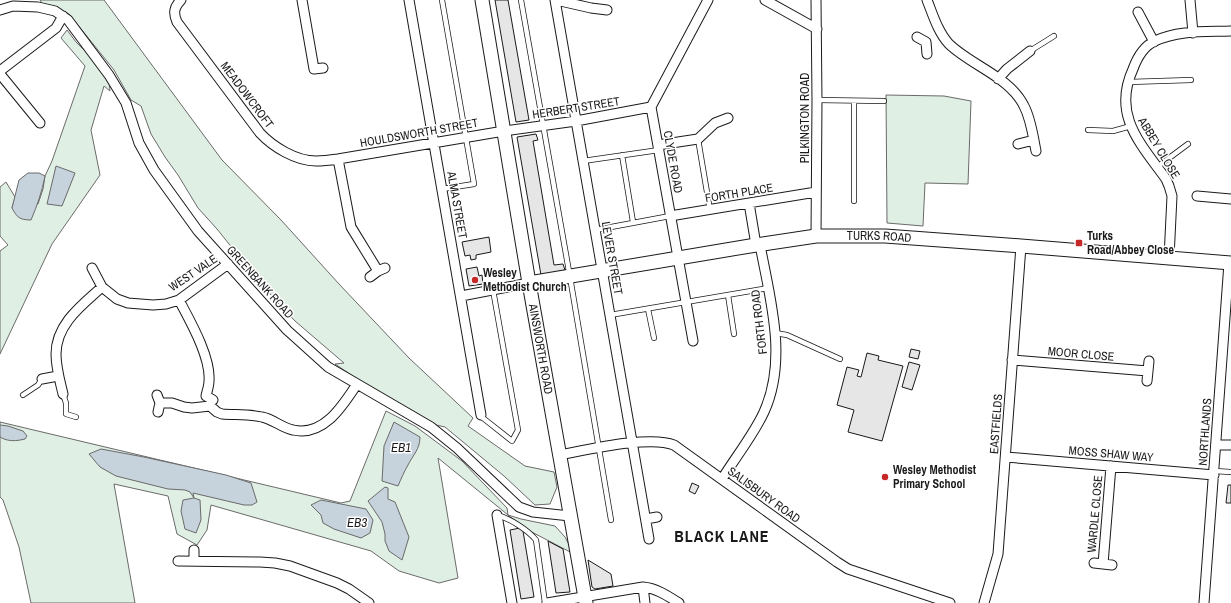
<svg xmlns="http://www.w3.org/2000/svg" width="1231" height="603" font-family="'Archivo Narrow',sans-serif">
  <style>
    .green { fill: #e0efe3; stroke: #6a6a6a }
    .water { fill: #c6d2dc; stroke: #6a6a6a }
    .building { fill: #e6e6e6; stroke: #1a1a1a }
    .lines { fill: none; stroke-linecap: round; stroke-linejoin: round }
    .lane-casing { stroke: #1a1a1a; stroke-width: 6 }
    .street-casing { stroke: #1a1a1a; stroke-width: 11 }
    .secondary-casing { stroke: #1a1a1a; stroke-width: 15 }
    .lane { stroke: #fff; stroke-width: 4.5 }
    .street { stroke: #fff; stroke-width: 9 }
    .secondary { stroke: #fff; stroke-width: 13 }
    .poi-dot { fill: #c62828; stroke: #fff; stroke-width: 1.5 }
    .labels { text-anchor: middle; dominant-baseline: central; stroke-width: 3; stroke-linejoin: round; paint-order: stroke }
    .street-label { font-size: 12px; fill: #1a1a1a; stroke: #fff }
    .poi-label { font-size: 12px; font-weight: bold; fill: #1a1a1a; stroke: #fff; text-anchor: start }
    .water-label { font-size: 13px; font-style: italic; fill: #1a1a1a; stroke: #fff }
    .district-label { font-size: 16px; font-weight: bold; letter-spacing: 1px; fill: #1a1a1a; stroke: #fff }
  </style>
  <rect width="100%" height="100%" fill="#fff"/>
  <!-- green -->
  <path class="green" d="M40,0H104L222,160L281,220L339,284L409,358L473,418L468,426L525,466L554,472L557,487L550,504L535,505L504,476L445,427L436,425L363,383L335,364L344,363L295,321L277,302L249,269L217,229L198,208L178,175L165,157L151,134L141,106L131,100L114,70L69,14L54,6L42,4Z
    M67,30L76,42L97,63L109,81L110,91L104,86L91,130L100,175L52,244L0,354V251L8,245L0,236V187L6,182L15,197L12,208L38,204L43,189L45,176L52,161L85,66L61,38Z
    M886,95L944,96L971,101L968,184L925,183L923,226L887,223Z
    M386,411L415,426L462,461L507,508L508,515L521,519L555,526L565,537L574,554L524,528L438,458L458,578L439,583L399,571L371,551L211,505L207,530L197,545L177,534L168,496L114,484L135,603H31L19,547L3,500L0,497V422L341,503L350,501Z"/>
  <!-- water -->
  <path class="water" d="M56,166L75,173L62,206L47,204Z
    M28,173H39L45,176C42,192 37,206 31,220C19,220 17,217 12,208L19,180Z
    M394,422L420,437C420,449 413,455 408,465C404,472 401,479 398,486L382,481L384,446Z
    M0,425L8,426L23,431L27,436L25,439C17,441 8,442 0,437Z
    M101,449L144,457L226,475L251,483L257,502L252,505H244L193,493L194,498L200,500L201,520L196,533L185,529L181,511L183,500L194,498L190,492L185,490L168,489L116,476L100,467L89,454Z
    M385,487L388,488V499L395,502L409,537L402,560L389,551L385,541V534L382,522L368,501Z
    M321,500L366,509L373,520L370,533L361,538L334,529L323,523L321,515L311,505Z"/>
  <!-- building -->
  <path class="building" d="M495,0H508L529,120L516,122Z
    M536,134L538,140L533,141L554,265L563,264L565,270L541,275L517,137Z
    M489,237L491,252L476,255V259L471,260L470,255L465,256L462,242Z
    M477,267L479,276L482,275L483,284L469,286L466,269Z
    M911,349L920,351L918,359L909,357Z
    M867,353L879,356L878,360L903,366L882,441L848,432L854,410L837,405L847,367L859,370L857,376L861,377Z
    M909,362L920,365L912,390L902,387Z
    M692,483L699,486L695,494L689,491Z
    M1228,485H1231V503H1226Z
    M520,528L523,531L534,597L521,599L510,530Z
    M548,541L563,549L570,592L556,593Z
    M588,560L611,574L613,586L595,589L592,587Z"/>
  <g class="lines">
    <defs>
      <path id="lane" d="M442,0L474,184L442,189
        M521,0L570,277L611,520
        M1030,51L1054,36
        M1129,82L1191,80
        M817,100L884,101
        M854,101V201
        M1088,130L1113,131L1131,126
        M698,139L710,210
        M622,155L633,222
        M583,161L659,150
        M1157,167L1188,144
        M595,230L670,216
        M728,295L734,334
        M648,309L654,338
        M610,315L768,288
        M775,333L787,335L840,359
        M63,394L66,403V414L76,417
        M23,395L38,385L42,379
        M481,415L483,418L512,441L518,430L493,290
        M1214,471L1231,472
        M497,515C509,518 528,530 536,540L545,603"/>
      <path id="street" d="M181,0C174,7 173,13 177,22L260,133C273,147 296,161 316,161C323,161 331,160 338,159L351,227L378,271
        M302,0L314,69L323,68
        M409,0L481,415
        M555,0L649,539
        M556,0L591,8L607,10
        M765,0L817,29
        M816,0L817,100L816,236
        M927,0C933,15 938,32 949,44C972,66 1010,77 1024,106C1031,119 1033,136 1036,151
        M1190,0L1193,33
        M0,10L13,6L38,7L55,11L68,20L109,75L126,103L139,143L154,170L198,231L287,330L328,367L431,427L457,448L519,507L533,512L570,516
        M1138,12L1154,42
        M917,37L926,42L927,54
        M0,71L56,28L63,16
        M0,74L40,123
        M998,79L1007,69L1030,51
        M1018,144L1034,140
        M658,145L698,139L715,123L728,118
        M338,159L504,131L576,121L651,107
        M1197,196L1231,199
        M749,203L756,245
        M670,216L816,192
        M1169,258L1172,196L1169,186L1166,179C1140,143 1112,115 1133,69C1137,58 1144,46 1155,41C1178,30 1206,32 1231,31
        M92,268L102,287L117,299L128,303L153,305L166,304L179,300L228,264
        M370,277L378,271L385,268
        M461,296L529,283
        M179,300C190,321 211,357 209,381C209,386 207,391 206,396L213,400
        M693,341L651,107L708,0
        M1012,360L1148,371
        M42,379L58,376
        M1147,381L1149,361
        M63,394C60,381 56,368 56,354C56,324 82,305 102,287
        M157,395L160,403L158,412
        M160,403H172L184,407L192,408L210,406L217,412L222,414C235,415 249,414 262,417C273,419 282,428 293,430C324,437 343,405 357,384
        M1216,445H1231
        M559,455C587,450 650,435 674,445L837,562L848,569L950,603
        M1006,457L1214,475
        M722,479C735,458 754,434 764,412C788,359 770,299 760,245
        M497,515L512,603
        M646,519L657,517
        M178,561L260,562L275,563L290,566L337,583L349,589L369,603
        M194,561V550
        M1094,563L1112,565
        M1103,564L1111,466
        M643,587L645,603
        M547,603L643,587C656,588 668,596 679,603
        M984,603L998,554L1021,246
        M1204,603L1229,263"/>
      <g id="secondary">
        <path id="s1" d="M482,0L529,283L586,603"/>
        <path id="s2" d="M529,283L756,245L816,236H885L1021,246L1231,263"/>
      </g>
    </defs>
    <!-- lane casing -->
    <use href="#lane" class="lane-casing"/>
    <!-- street casing -->
    <use href="#street" class="street-casing"/>
    <!-- secondary casing -->
    <use href="#secondary" class="secondary-casing"/>
    <!-- lane -->
    <use href="#lane" class="lane"/>
    <!-- street -->
    <use href="#street" class="street"/>
    <!-- secondary -->
    <use href="#secondary" class="secondary"/>
  </g>
  <!-- markers -->
  <g class="poi-dot">
    <rect x="1075" y="239" width="8" height="8" rx="2"/>
    <circle cx="475" cy="280" r="4"/>
    <circle cx="885" cy="477" r="4"/>
  </g>
  <g class="labels">
    <!-- street labels -->
    <g class="street-label">
      <text transform="translate(247 95) rotate(53)">MEADOWCROFT</text>
      <text transform="translate(576 108) rotate(-9)">HERBERT STREET</text>
      <text transform="translate(805 118) rotate(-90)">PILKINGTON ROAD</text>
      <text transform="translate(419 133) rotate(-10)">HOULDSWORTH STREET</text>
      <text transform="translate(1159 148) rotate(59)">ABBEY CLOSE</text>
      <text transform="translate(673 162) rotate(80)">CLYDE ROAD</text>
      <text transform="translate(739 193) rotate(-9)">FORTH PLACE</text>
      <text transform="translate(457 205) rotate(80)">ALMA STREET</text>
      <text stroke="none"><textPath href="#s2" startOffset="354">TURKS ROAD</textPath></text>
      <text transform="translate(612 258) rotate(80)">LEVER STREET</text>
      <text transform="translate(193 273) rotate(-34)">WEST VALE</text>
      <text transform="translate(260 282) rotate(48)">GREENBANK ROAD</text>
      <text transform="translate(759 322) rotate(-97)">FORTH ROAD</text>
      <text stroke="none"><textPath href="#s1" startOffset="354">AINSWORTH ROAD</textPath></text>
      <text transform="translate(1081 354) rotate(5)">MOOR CLOSE</text>
      <text transform="translate(996 424) rotate(-86)">EASTFIELDS</text>
      <text transform="translate(1205 432) rotate(-86)">NORTHLANDS</text>
      <text transform="translate(1111 454) rotate(5)">MOSS SHAW WAY</text>
      <text transform="translate(764 495) rotate(36)">SALISBURY ROAD</text>
      <text transform="translate(1095 514) rotate(-85)">WARDLE CLOSE</text>
    </g>
    <!-- poi labels -->
    <g class="poi-label">
      <text x="1087" y="236">Turks<tspan x="1087" dy="14">Road/Abbey Close</tspan></text>
      <text x="483" y="273">Wesley<tspan x="483" dy="14">Methodist Church</tspan></text>
      <text x="893" y="470">Wesley Methodist<tspan x="893" dy="14">Primary School</tspan></text>
    </g>
    <!-- water labels -->
    <g class="water-label">
      <text x="401" y="447">EB1</text>
      <text x="357" y="522">EB3</text>
    </g>
    <!-- district labels -->
    <g class="district-label">
      <text x="722" y="536">BLACK LANE</text>
    </g>
  </g>
</svg>
